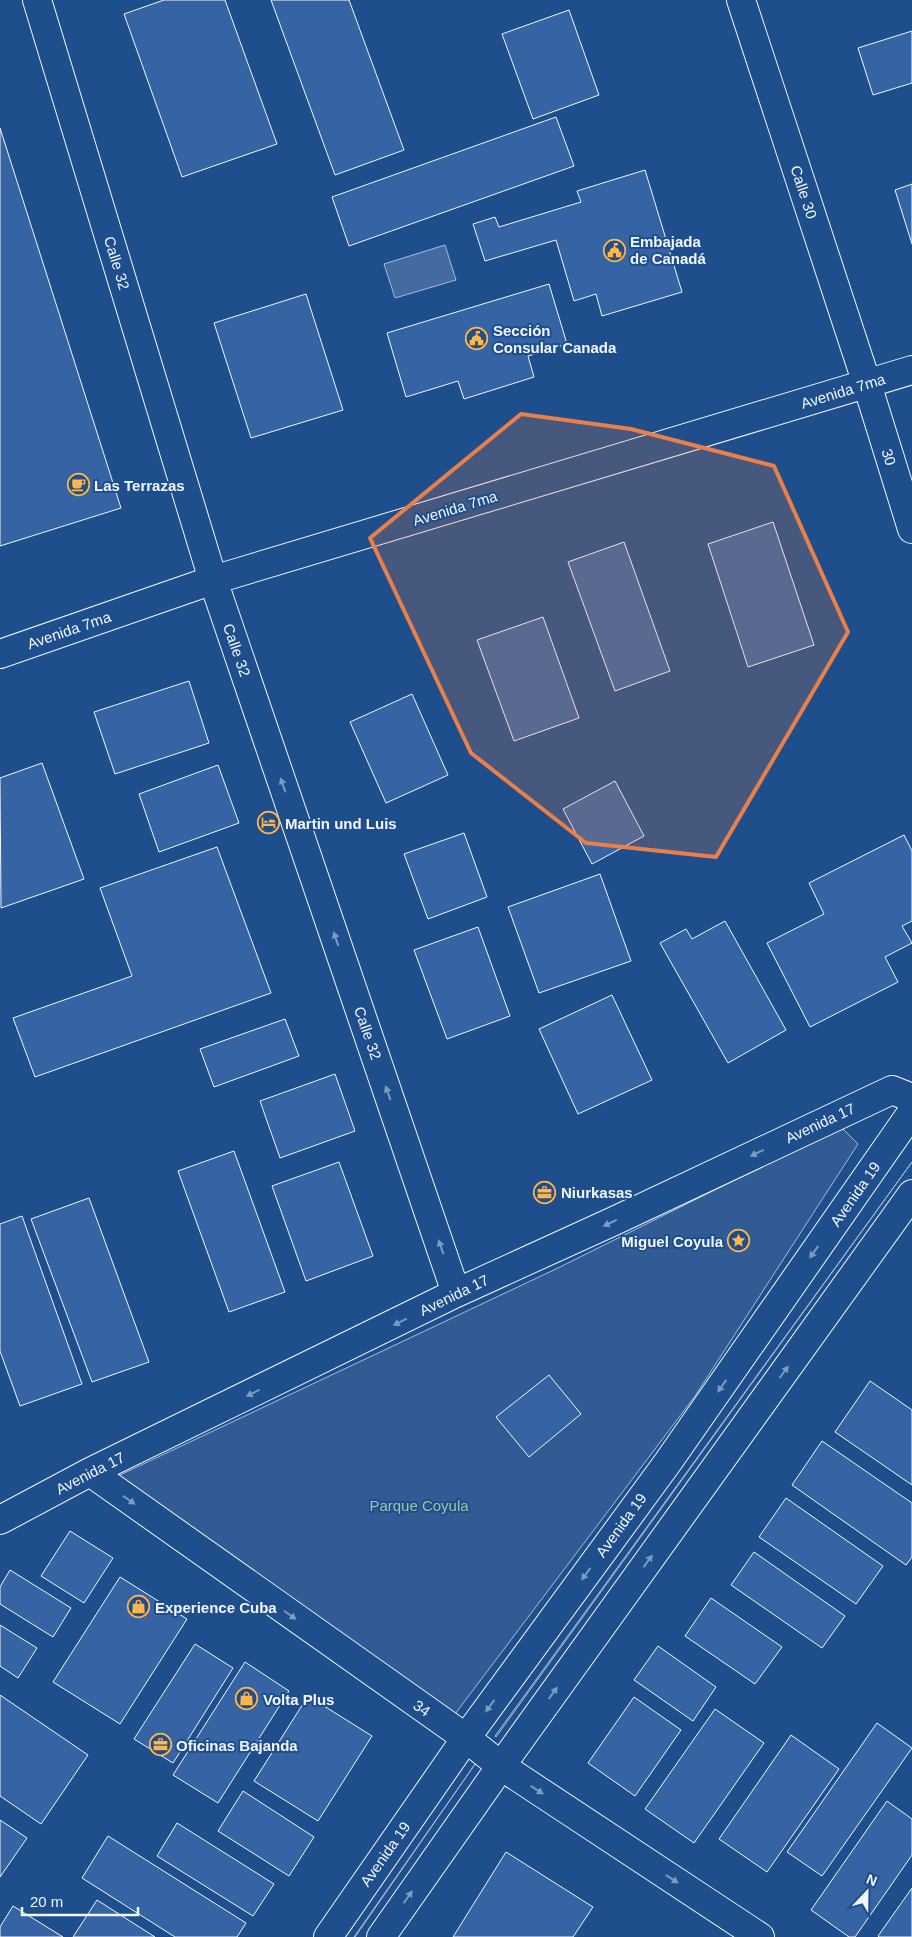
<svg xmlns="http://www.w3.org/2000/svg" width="912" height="1937" font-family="Helvetica,sans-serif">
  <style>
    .green { fill: #305b95; stroke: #a8bbd7 }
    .water { fill: #446ba0; stroke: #a8bbd7 }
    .building { fill: #3563a3; stroke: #f2f6ff }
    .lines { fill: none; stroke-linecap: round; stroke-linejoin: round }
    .minor-casing { stroke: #f2f6ff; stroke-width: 30 }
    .major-casing { stroke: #f2f6ff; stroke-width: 30 }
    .minor { stroke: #1f4e8c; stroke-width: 28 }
    .major { stroke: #1f4e8c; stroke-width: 28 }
    .oneway { fill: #7e9ac0 }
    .marked { fill: #ea8049; fill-opacity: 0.2; stroke: #ea8049; stroke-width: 4; stroke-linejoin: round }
    .labels { text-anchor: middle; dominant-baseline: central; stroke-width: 4; stroke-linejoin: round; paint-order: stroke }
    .street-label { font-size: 15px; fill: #f2f6ff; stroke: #1f4e8c }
    .poi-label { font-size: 15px; font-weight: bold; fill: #f2f6ff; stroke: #1f4e8c; text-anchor: start }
    .park-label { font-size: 15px; fill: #97c8a6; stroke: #1f4e8c }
  </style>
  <rect width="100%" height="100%" fill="#1f4e8c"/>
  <!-- green -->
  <path class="green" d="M843,1129L858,1144L695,1396L452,1718L120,1483V1475L558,1268L819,1138Z
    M912,1162L496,1737L495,1736Z
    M480,1757L355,1937H354Z"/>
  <!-- water -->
  <path class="water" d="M445,245L456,280L395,298L384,264Z"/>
  <!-- building -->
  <path class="building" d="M164,0H225L277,144L182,177L124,14Z
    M271,0H349L404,150L335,175Z
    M569,10L599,95L533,119L502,34Z
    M912,31V83L873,95L858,48Z
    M556,117L574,166L349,246L332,197Z
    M0,128L121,508L0,546Z
    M645,170L682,292L602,316L596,294L574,301L556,240L485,261L473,224L495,217L499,227L581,202L577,191Z
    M912,184V244L895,190Z
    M549,284L567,344L528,356L534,377L464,399L458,381L406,397L387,333Z
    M306,294L343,410L251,438L214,323Z
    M773,522L814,645L748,667L708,544Z
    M624,542L670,671L615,691L568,562Z
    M543,617L579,718L514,741L477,640Z
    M189,681L209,743L115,774L94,712Z
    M412,694L448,775L386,803L350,722Z
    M42,763L84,879L1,908L0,778Z
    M218,765L239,823L159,852L139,794Z
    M615,781L644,836L592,864L563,809Z
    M464,833L487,897L428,919L404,854Z
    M904,835L912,851V921L902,926L912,943L885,957L898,982L810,1027L767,943L824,914L809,883Z
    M217,847L271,993L35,1077L13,1018L132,976L100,888Z
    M600,874L631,961L539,993L508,907Z
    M725,921L786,1030L728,1063L660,943L686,929L692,939Z
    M478,927L510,1016L447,1039L414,950Z
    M612,995L652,1080L578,1114L539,1029Z
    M285,1019L299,1056L214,1087L200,1049Z
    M335,1074L355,1131L280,1158L260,1101Z
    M234,1151L285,1292L229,1312L178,1171Z
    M339,1162L373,1256L306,1281L272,1186Z
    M89,1198L149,1362L92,1382L31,1219Z
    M22,1216L82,1384L20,1406L0,1351V1224Z
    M549,1375L581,1414L529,1457L496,1417Z
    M870,1381L912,1410V1485L835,1432Z
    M822,1441L912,1503V1557L906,1565L792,1485Z
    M786,1498L883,1566L856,1604L759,1537Z
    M70,1531L113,1558L84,1603L41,1576Z
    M754,1552L845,1616L822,1648L731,1585Z
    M10,1570L71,1608L53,1637L0,1604V1587Z
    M120,1577L187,1619L120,1724L53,1682Z
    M711,1598L782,1647L755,1684L685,1636Z
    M0,1625L37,1648L18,1678L0,1666Z
    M195,1644L233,1668L173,1763L134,1739Z
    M658,1646L716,1687L693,1721L634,1680Z
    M245,1662L289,1691L218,1803L173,1775Z
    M0,1695L88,1755L41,1824L0,1796Z
    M308,1696L372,1736L318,1821L254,1781Z
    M634,1697L681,1730L635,1796L588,1763Z
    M715,1709L764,1743L694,1843L645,1809Z
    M877,1723L912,1748L822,1876L787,1852Z
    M791,1735L839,1769L767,1872L719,1839Z
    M243,1791L314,1837L289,1876L218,1831Z
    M887,1801L912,1819V1855L855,1937H849L811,1910Z
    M0,1820L27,1838L0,1877Z
    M177,1823L274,1884L253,1916L157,1856Z
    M108,1836L246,1923L237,1937H175L82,1878Z
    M506,1852L593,1907L573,1937H453Z
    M912,1888V1937H879L878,1936Z
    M97,1900L155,1937H73Z
    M13,1906L63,1937H0V1927Z"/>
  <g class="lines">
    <defs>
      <path id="minor" d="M37,0L213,580L456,1293
        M90,1472L466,1738L501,1766L760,1937
        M0,1520L90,1472L456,1293L614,1221L892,1090L912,1098"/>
      <path id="major" d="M741,0L867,384L912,529
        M0,654L213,580L912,370
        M328,1937L466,1738L668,1462L912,1112
        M381,1937L501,1766L912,1194"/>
    </defs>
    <!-- minor casing -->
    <use href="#minor" class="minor-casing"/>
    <!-- major casing -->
    <use href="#major" class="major-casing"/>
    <!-- minor -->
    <use href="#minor" class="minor"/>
    <!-- major -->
    <use href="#major" class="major"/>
  </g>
  <!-- one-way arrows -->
  <defs><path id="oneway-solid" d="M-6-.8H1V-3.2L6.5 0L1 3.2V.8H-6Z" transform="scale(1.25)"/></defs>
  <g class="oneway">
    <use href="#oneway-solid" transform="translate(283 785) rotate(-109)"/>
    <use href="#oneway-solid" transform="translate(336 939) rotate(-109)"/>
    <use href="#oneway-solid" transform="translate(388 1093) rotate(-109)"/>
    <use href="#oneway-solid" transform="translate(757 1153) rotate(155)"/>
    <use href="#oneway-solid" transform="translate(610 1223) rotate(155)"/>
    <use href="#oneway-solid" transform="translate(441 1247) rotate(-109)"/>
    <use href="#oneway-solid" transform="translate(814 1252) rotate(125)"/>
    <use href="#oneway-solid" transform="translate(400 1322) rotate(154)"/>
    <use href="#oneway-solid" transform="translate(784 1372) rotate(-54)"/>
    <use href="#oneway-solid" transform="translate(722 1386) rotate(125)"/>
    <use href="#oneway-solid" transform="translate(253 1393) rotate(154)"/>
    <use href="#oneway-solid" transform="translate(129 1500) rotate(35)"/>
    <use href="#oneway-solid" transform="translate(648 1561) rotate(-54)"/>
    <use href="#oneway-solid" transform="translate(586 1574) rotate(126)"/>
    <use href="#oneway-solid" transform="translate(290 1615) rotate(35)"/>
    <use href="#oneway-solid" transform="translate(553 1693) rotate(-54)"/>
    <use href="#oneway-solid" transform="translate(490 1706) rotate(126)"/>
    <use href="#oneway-solid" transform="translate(537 1790) rotate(33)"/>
    <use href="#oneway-solid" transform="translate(672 1879) rotate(33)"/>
    <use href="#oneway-solid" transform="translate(408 1897) rotate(-55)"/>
  </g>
  <!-- marked area -->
  <path class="marked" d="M521,414L631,429L774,466L848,632L716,857L586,843L471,753L370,538Z"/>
  <!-- icons -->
  <defs>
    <symbol id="civic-ring" viewBox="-11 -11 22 22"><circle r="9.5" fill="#1f4e8c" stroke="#ffb74d" stroke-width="1.5"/><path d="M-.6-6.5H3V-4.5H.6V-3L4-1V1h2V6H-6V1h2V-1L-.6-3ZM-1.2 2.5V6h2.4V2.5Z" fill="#ffb74d"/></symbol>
    <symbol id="cafe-ring" viewBox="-11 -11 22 22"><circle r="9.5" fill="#1f4e8c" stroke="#ffb74d" stroke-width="1.5"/><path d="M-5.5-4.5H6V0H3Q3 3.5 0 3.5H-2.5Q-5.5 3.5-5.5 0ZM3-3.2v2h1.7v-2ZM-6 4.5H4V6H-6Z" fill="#ffb74d"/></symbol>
    <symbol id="hotel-ring" viewBox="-11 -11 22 22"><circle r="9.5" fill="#1f4e8c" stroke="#ffb74d" stroke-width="1.5"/><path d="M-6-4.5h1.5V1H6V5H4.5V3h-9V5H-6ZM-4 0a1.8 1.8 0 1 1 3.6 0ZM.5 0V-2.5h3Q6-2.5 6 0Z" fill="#ffb74d"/></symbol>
    <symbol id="office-ring" viewBox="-11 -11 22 22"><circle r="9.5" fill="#1f4e8c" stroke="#ffb74d" stroke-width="1.5"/><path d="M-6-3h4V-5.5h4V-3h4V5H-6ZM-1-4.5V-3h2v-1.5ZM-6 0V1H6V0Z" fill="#ffb74d"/></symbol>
    <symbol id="sight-ring" viewBox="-11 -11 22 22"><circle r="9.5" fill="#1f4e8c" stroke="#ffb74d" stroke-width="1.5"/><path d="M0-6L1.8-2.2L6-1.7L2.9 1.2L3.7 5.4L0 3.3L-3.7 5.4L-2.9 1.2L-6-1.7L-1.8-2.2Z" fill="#ffb74d"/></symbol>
    <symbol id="shop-ring" viewBox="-11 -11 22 22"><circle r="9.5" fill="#1f4e8c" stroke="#ffb74d" stroke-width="1.5"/><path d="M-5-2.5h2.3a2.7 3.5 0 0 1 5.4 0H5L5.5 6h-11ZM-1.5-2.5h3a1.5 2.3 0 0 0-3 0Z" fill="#ffb74d"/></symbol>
  </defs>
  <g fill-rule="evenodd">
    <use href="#civic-ring" x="602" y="238" width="25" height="25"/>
    <use href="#civic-ring" x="464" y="326" width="25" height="25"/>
    <use href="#cafe-ring" x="66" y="472" width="25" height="25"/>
    <use href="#hotel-ring" x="256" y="810" width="25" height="25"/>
    <use href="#office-ring" x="532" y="1180" width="25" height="25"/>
    <use href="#sight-ring" x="726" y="1228" width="25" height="25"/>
    <use href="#shop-ring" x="126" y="1594" width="25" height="25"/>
    <use href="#shop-ring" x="234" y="1686" width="25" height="25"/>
    <use href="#office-ring" x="148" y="1732" width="25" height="25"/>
  </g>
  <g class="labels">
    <!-- street labels -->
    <g class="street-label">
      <text transform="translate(804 192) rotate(72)">Calle 30</text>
      <text transform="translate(117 263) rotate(73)">Calle 32</text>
      <text transform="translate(843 391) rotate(-17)">Avenida 7ma</text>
      <text transform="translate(889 457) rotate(73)">30</text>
      <text transform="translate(455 508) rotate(-17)">Avenida 7ma</text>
      <text transform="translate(69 630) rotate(-19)">Avenida 7ma</text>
      <text transform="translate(237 650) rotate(71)">Calle 32</text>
      <text transform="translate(368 1033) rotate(71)">Calle 32</text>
      <text transform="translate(820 1123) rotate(-25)">Avenida 17</text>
      <text transform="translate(855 1194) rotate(-55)">Avenida 19</text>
      <text transform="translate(454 1295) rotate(-26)">Avenida 17</text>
      <text transform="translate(90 1473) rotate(-27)">Avenida 17</text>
      <text transform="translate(621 1525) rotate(-54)">Avenida 19</text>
      <text transform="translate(422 1708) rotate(35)">34</text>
      <text transform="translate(385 1854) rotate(-55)">Avenida 19</text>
    </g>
    <!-- poi labels -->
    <g class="poi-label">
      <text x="630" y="241">Embajada<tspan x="630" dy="17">de Canadá</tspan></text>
      <text x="493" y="330">Sección<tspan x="493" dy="17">Consular Canada</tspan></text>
      <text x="94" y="485">Las Terrazas</text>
      <text x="285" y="823">Martin und Luis</text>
      <text x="561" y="1192">Niurkasas</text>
      <text x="723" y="1241" text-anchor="end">Miguel Coyula</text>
      <text x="155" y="1607">Experience Cuba</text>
      <text x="263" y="1699">Volta Plus</text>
      <text x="176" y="1745">Oficinas Bajanda</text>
    </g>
    <!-- park labels -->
    <g class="park-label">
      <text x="419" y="1505">Parque Coyula</text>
    </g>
  </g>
  <!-- north arrow -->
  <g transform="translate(867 1892) rotate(22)" stroke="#1f4e8c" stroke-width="4" paint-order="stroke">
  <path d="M0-4L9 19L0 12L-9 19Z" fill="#f2f6ff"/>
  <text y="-8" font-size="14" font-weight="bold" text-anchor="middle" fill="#f2f6ff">N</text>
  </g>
  <!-- scale -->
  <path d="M22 1907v8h116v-8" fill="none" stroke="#f2f6ff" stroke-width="2.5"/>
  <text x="30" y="1907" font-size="15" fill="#f2f6ff" stroke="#1f4e8c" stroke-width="4" paint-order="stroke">20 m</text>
</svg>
